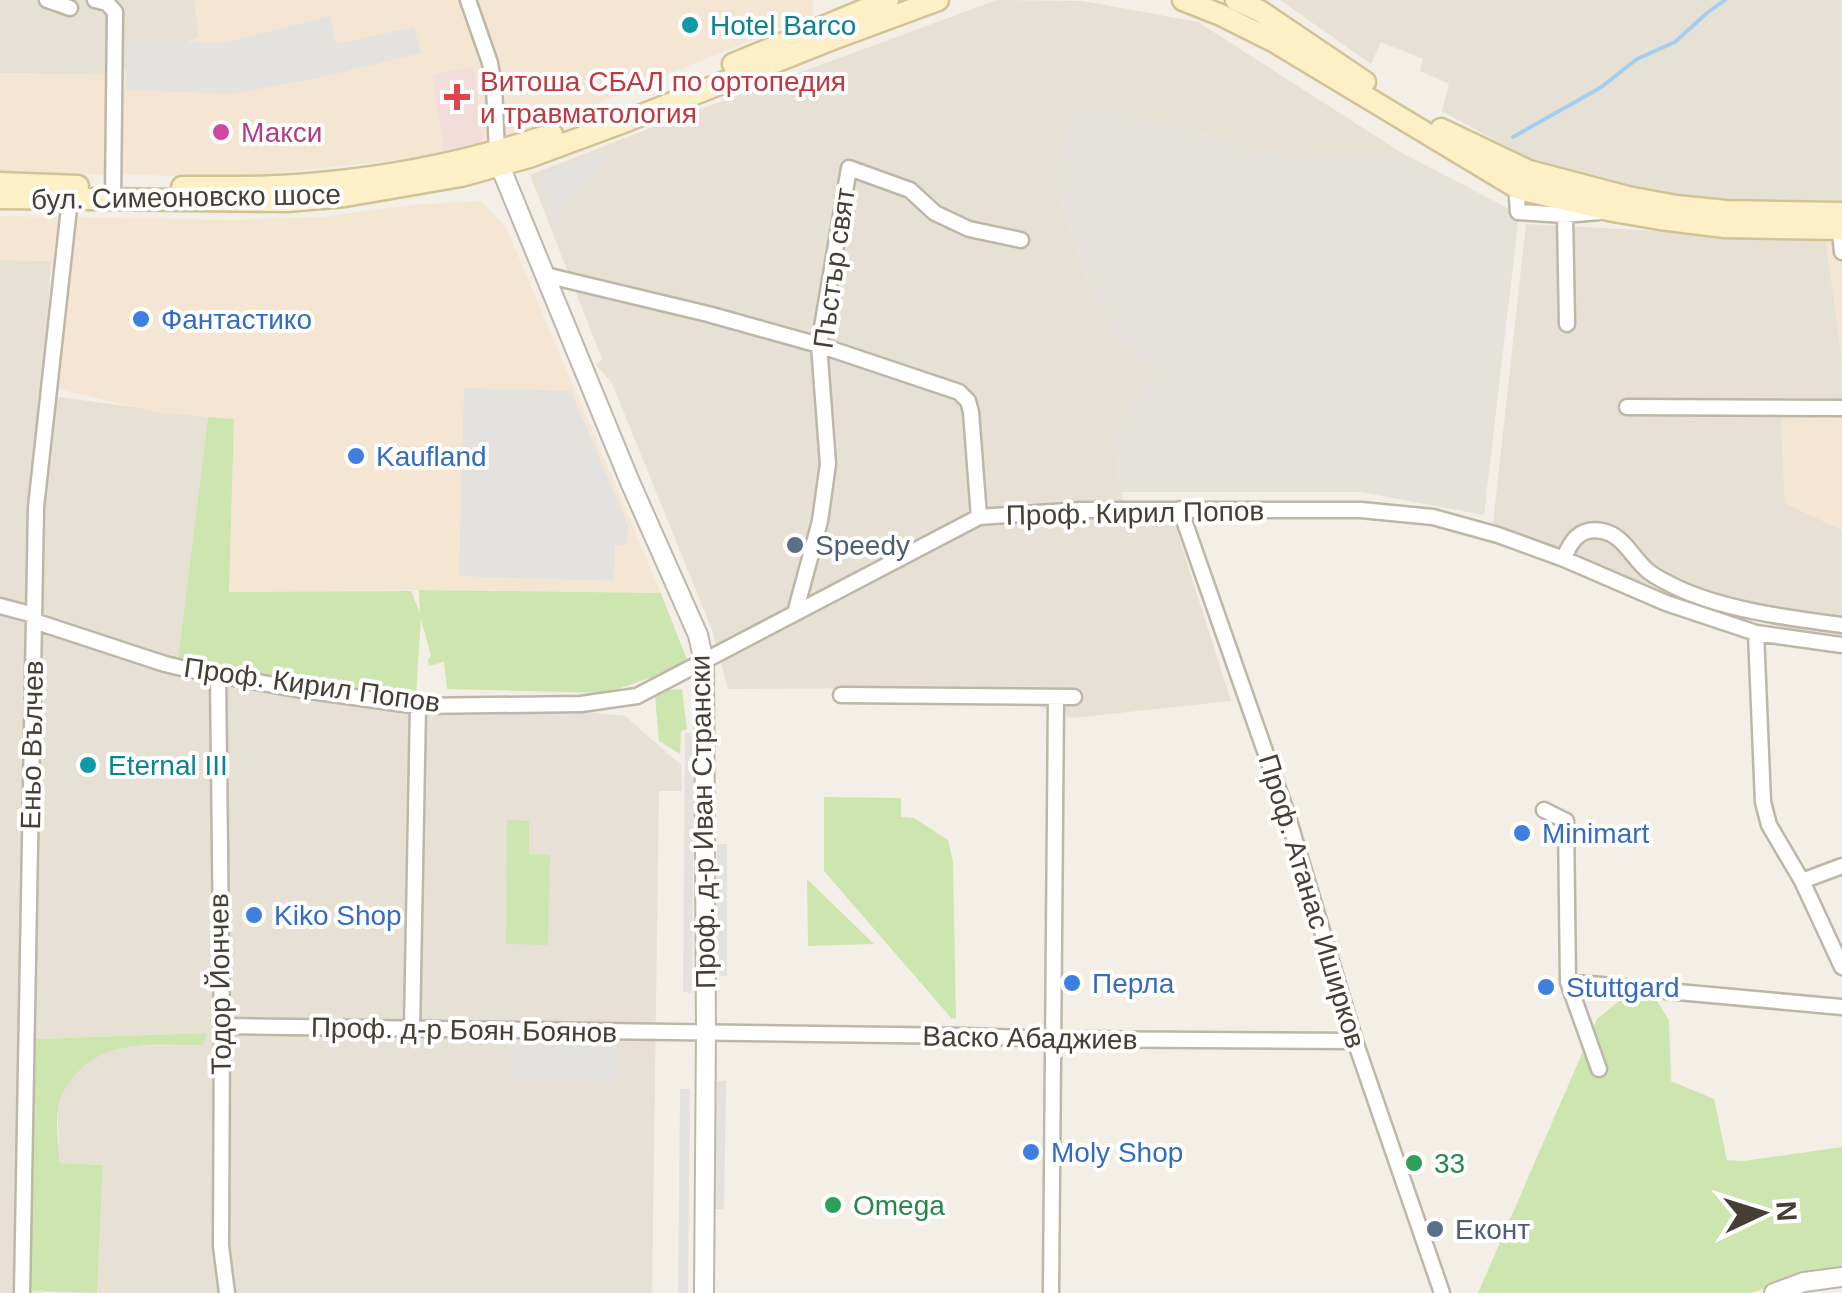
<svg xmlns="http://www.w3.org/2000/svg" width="1842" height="1293" font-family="Helvetica,sans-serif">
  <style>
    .residential { fill: #e6e1d4 }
    .commercial { fill: #f4e6d2 }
    .industrial { fill: #e5e1db }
    .medical { fill: #f3ddda }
    .green { fill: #cde6b0 }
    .parking { fill: #e4e2de }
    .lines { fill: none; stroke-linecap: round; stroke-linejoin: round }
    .stream { stroke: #a4cfee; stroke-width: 4 }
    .minor-casing { stroke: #beb7a9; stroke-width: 19 }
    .tertiary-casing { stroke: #beb7a9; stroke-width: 22 }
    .secondary-casing { stroke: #d2c397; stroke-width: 25 }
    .minor { stroke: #fff; stroke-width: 14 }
    .tertiary { stroke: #fff; stroke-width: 18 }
    .secondary { stroke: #fdf0c6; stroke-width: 20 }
    .culture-dot { fill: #0f9aa8; stroke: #fff; stroke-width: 4 }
    .health-dot { fill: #e0444e; stroke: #fff; stroke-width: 4 }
    .hotel-dot { fill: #d1479c; stroke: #fff; stroke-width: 4 }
    .shop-dot { fill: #3f7fe0; stroke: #fff; stroke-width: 4 }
    .service-dot { fill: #5c6f8a; stroke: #fff; stroke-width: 4 }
    .leisure-dot { fill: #2e9e5b; stroke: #fff; stroke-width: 4 }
    .labels { text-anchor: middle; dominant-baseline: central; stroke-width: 8; stroke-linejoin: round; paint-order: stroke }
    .culture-label { font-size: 28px; fill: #0d838f; stroke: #fff; text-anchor: start }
    .health-label { font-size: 28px; fill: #be3a42; stroke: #fff; text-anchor: start }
    .hotel-label { font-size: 28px; fill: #b23c85; stroke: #fff; text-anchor: start }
    .street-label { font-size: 28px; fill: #453f36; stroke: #fff }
    .shop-label { font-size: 28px; fill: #366cbe; stroke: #fff; text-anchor: start }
    .service-label { font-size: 28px; fill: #4e5e75; stroke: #fff; text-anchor: start }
    .leisure-label { font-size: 28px; fill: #27864d; stroke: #fff; text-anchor: start }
  </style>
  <rect width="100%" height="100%" fill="#f3efe6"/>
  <!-- residential -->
  <path class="residential" d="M0,0H194L200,37L114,75L0,73Z
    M997,0L1083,1L1198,22L1402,153L1288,157L1113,108L1055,182L1085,276L1109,326L1156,371L1113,433L1121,492L1132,522L1175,525L1231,701L1072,718L985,688L728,689L712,630L612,383L596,365L602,359L530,175L676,118Z
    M1280,0H1842V201L1668,197L1545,168L1442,111L1449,84L1420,71L1423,59L1381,42L1371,64Z
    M1526,224L1826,240L1842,360V417L1781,419L1785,503L1842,530V634L1781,627L1683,598L1493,524Z
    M0,260L51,261L43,401L59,397L208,417L178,659L206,686L416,694L625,716L681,765L682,791H659L652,1293H97L103,1165L60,1163L57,1104L67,1085L83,1064L102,1053L131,1046L203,1045L205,1033L36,1039L31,1291L47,1293H0Z"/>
  <!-- commercial -->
  <path class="commercial" d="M194,0H812L814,14L521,135L442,155L256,175L184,176L0,172V73L114,75L199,37Z
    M481,201L506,227L661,593L418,590L229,592L234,419L160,413L50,387L56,333L51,261L0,260V216L236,220L322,217L411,205Z
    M1826,240L1842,241V360Z
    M1842,417V530L1785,503L1781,419Z"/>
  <!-- industrial -->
  <path class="industrial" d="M1113,108L1288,157L1402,153L1519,214L1484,515L1361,492H1121L1113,433L1156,371L1109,326L1085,276L1055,182L1072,110Z"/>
  <!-- medical -->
  <path class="medical" d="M474,67L483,145L444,153L432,74Z"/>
  <!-- green -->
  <path class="green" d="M208,417L234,419L229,592L411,591L420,613L419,590L661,593L687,660L653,677L606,693L447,689L444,662L429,666L428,659L431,656L421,619L416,694L206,686L178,659Z
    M682,689L687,729L681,731L680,754L659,741L655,697L667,690Z
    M824,797L901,798V817L914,818L948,840L953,862L956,1018L952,1019L824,871Z
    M507,820L529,821V854L550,855L548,945L506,944Z
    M807,879L874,944L808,946Z
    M1655,998L1669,1020L1671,1081L1714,1099L1727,1160L1744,1161L1842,1147V1270L1784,1280L1752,1293H1478L1597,1019L1619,1001Z
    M206,1033L204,1045C156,1046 104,1037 72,1079C66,1087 59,1098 58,1107C55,1125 59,1145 60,1163L103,1165L97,1293L30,1291L36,1039Z"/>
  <!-- parking -->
  <path class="parking" d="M330,16L336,44L414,27L421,53L318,78L230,94L126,90L127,41L223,43Z
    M604,150L608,157L554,223L538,177Z
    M464,388L571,391L628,525L627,545H615L614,581L459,576Z
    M685,733H694L692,993L683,992Z
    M717,844H727V976H717Z
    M513,1041L617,1044L616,1081L512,1077Z
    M717,1081H726L724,1209H714Z
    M680,1089H690L688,1293H678Z"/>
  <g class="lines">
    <!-- stream -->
    <path class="stream" d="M1513,137L1600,88L1637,59L1675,42L1707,13L1725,0"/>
    <defs>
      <path id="minor" d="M47,0L70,8
        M95,0L107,3L115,12L113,200
        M468,0L490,63L494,86L497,152
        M1529,171L1517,198L1518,212L1565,215L1599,212
        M1565,215L1567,324
        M1839,223L1842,252
        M545,275L708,314L819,345L959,392L968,401L971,412L979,517
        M1627,407L1842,408
        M1180,509L1287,814L1355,1041L1442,1293
        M1564,559C1570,541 1580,527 1602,531C1624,535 1632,558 1648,571C1654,576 1662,580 1668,583C1716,609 1788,618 1842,625
        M0,606L34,615
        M795,613L820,521L828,464L819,345L849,168L910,190L935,213L969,229L1021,240
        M34,621L165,664L186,669L296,689L418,706L581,704L637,696L979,517L1081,510H1361L1433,517L1498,535L1564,559L1666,603L1756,633L1842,645
        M1756,633L1763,802L1769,825L1802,881L1842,967
        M218,675L222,1026L221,1246L227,1293
        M841,695L1074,697
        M1544,810L1566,821L1568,982L1599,1069
        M1802,881L1842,866
        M1568,982L1842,1007
        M222,1026L965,1036L1053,1039L1355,1041
        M412,1029L418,706
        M22,1293L36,507L70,199
        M1051,1293L1056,697"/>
      <path id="tertiary" d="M497,155L500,166L630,482L698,635L704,662L706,1033L704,1293
        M1774,1293L1804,1282L1842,1277"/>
      <path id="secondary" d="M1183,0L1221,15L1273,41L1519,189L1613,211L1660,219L1725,227L1842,229
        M1236,0L1260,11L1365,82
        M733,64L888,0
        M1441,129L1529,171L1628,197L1676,206L1726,211L1842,213
        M0,183L78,186
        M182,187C228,187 275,188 320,183C398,176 478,159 552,134
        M0,198L287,201L345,196L461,176L529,157L629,120L838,37L938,0"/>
    </defs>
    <!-- minor casing -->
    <use href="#minor" class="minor-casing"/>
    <!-- tertiary casing -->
    <use href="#tertiary" class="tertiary-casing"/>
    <!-- secondary casing -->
    <use href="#secondary" class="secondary-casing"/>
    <!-- minor -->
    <use href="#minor" class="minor"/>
    <!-- tertiary -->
    <use href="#tertiary" class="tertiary"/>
    <!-- secondary -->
    <use href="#secondary" class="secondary"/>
  </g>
  <!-- markers -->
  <g class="culture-dot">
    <circle cx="690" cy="25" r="10"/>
    <circle cx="88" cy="765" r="10"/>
  </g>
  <path class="health-dot" d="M452 82h10v10h10v10h-10v10h-10v-10h-10v-10h10z"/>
  <circle class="hotel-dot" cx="221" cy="132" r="10"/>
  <g class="shop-dot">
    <circle cx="141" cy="319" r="10"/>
    <circle cx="356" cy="456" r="10"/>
    <circle cx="1522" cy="833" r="10"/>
    <circle cx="254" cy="915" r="10"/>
    <circle cx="1072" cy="983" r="10"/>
    <circle cx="1546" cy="987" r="10"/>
    <circle cx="1031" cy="1152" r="10"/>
  </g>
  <g class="service-dot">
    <circle cx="795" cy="545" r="10"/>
    <circle cx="1435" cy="1229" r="10"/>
  </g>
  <g class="leisure-dot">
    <circle cx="1414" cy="1163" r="10"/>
    <circle cx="833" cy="1205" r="10"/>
  </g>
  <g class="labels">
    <!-- culture labels -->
    <g class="culture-label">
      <text x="710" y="25">Hotel Barco</text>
      <text x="108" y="765">Eternal III</text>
    </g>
    <!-- health labels -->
    <g class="health-label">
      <text x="480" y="81">Витоша СБАЛ по ортопедия<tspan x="480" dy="32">и травматология</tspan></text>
    </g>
    <!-- hotel labels -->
    <g class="hotel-label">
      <text x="241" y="132">Макси</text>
    </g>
    <!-- street labels -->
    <g class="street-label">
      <text transform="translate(186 197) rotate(-1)">бул. Симеоновско шосе</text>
      <text transform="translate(834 268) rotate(-82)">Пъстър свят</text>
      <text transform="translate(1135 513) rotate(-1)">Проф. Кирил Попов</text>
      <text transform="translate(312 685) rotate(8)">Проф. Кирил Попов</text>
      <text transform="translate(32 745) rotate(-89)">Еньо Вълчев</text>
      <text transform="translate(703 822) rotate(-91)">Проф. д-р Иван Странски</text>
      <text transform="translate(1312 901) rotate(73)">Проф. Атанас Иширков</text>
      <text transform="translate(220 984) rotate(-91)">Тодор Йончев</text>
      <text transform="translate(464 1030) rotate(1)">Проф. д-р Боян Боянов</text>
      <text transform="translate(1030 1038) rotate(1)">Васко Абаджиев</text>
    </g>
    <!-- shop labels -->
    <g class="shop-label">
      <text x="161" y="319">Фантастико</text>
      <text x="376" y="456">Kaufland</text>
      <text x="1542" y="833">Minimart</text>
      <text x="274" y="915">Kiko Shop</text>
      <text x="1092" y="983">Перла</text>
      <text x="1566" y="987">Stuttgard</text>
      <text x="1051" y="1152">Moly Shop</text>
    </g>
    <!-- service labels -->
    <g class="service-label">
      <text x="815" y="545">Speedy</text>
      <text x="1455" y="1229">Еконт</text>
    </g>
    <!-- leisure labels -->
    <g class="leisure-label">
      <text x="1434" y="1163">33</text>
      <text x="853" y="1205">Omega</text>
    </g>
  </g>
  <!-- north arrow -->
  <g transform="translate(1762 1213) rotate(86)" stroke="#ffffff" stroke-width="8" paint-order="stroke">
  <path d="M0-8L18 38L0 25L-18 38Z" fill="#453f36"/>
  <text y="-15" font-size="28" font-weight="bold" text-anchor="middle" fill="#453f36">N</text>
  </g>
</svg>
